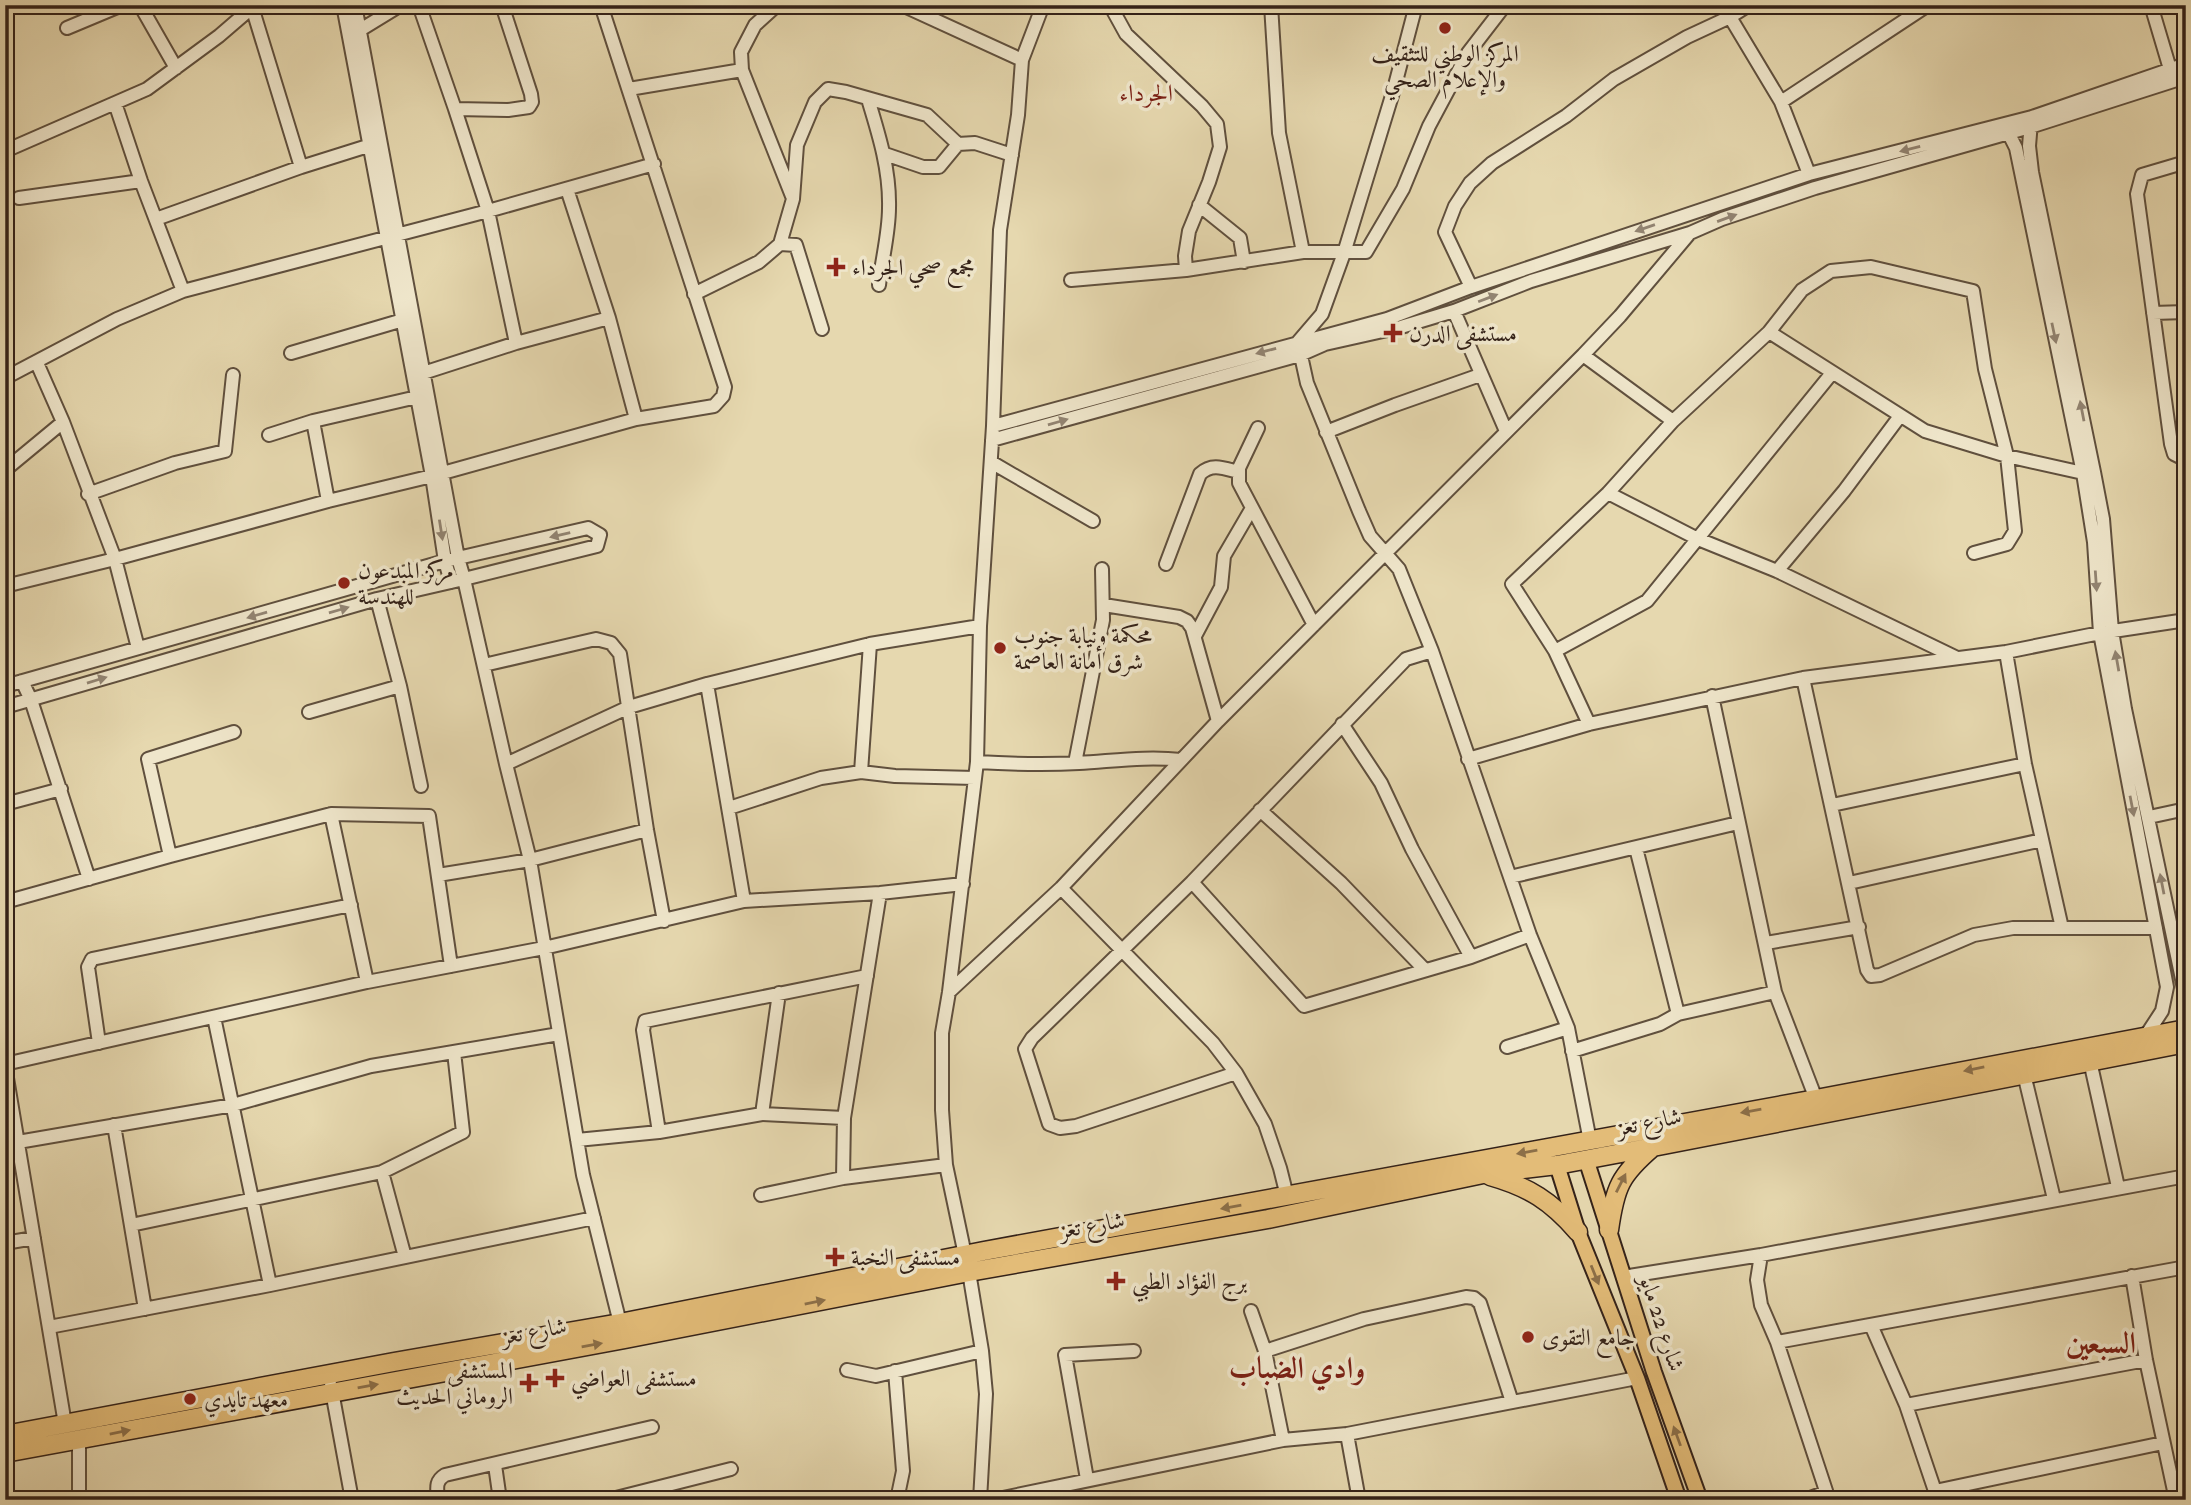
<svg xmlns="http://www.w3.org/2000/svg" width="2191" height="1505" font-family="'IM FELL Double Pica',Amiri,serif">
  <style>
    .lines { fill: none; stroke-linecap: round; stroke-linejoin: round }
    .minor-casing { stroke: #60503e; stroke-width: 16 }
    .major-casing { stroke: #342219; stroke-width: 18 }
    .highway-casing { stroke: #342219; stroke-width: 21 }
    .minor { stroke: #efe6cb; stroke-width: 12 }
    .major { stroke: #e3bc78; stroke-width: 14 }
    .highway { stroke: #e3bc78; stroke-width: 18 }
    .oneway { fill: #928472 }
    .oneway2 { fill: #8c6f48 }
    .poi-dot { fill: #8f2418; stroke: #efe6cb; stroke-width: 2.5 }
    .labels { text-anchor: middle; dominant-baseline: central; stroke-width: 7; stroke-linejoin: round; paint-order: stroke }
    .poi-label { font-size: 23px; fill: #342219; stroke: #efe6cb; text-anchor: start }
    .street-label { font-size: 23px; fill: #342219; stroke: #efe6cb }
    .neighbourhood-label { font-size: 24px; fill: #7a1f14; stroke: #efe6cb }
    .district-label { font-size: 30px; font-weight: bold; fill: #7a1f14; stroke: #efe6cb }
  </style>
  <rect width="100%" height="100%" fill="#e6d8af"/>
  <filter id="stains"><feTurbulence type="fractalNoise" baseFrequency=".00286" numOctaves="4"/><feColorMatrix values="0 0 0 0 .2 0 0 0 0 .09 0 0 0 0 .02 0 0 0 .5 -.17"/></filter>
  <radialGradient id="worn" r=".72"><stop offset=".6" stop-color="#630" stop-opacity="0"/><stop offset="1" stop-color="#630" stop-opacity=".3"/></radialGradient>
  <g class="lines">
    <defs>
      <path id="minor" d="M140,5L176,68
        M419,5L455,109L508,110L529,107L532,102L531,94L502,5
        M777,5L755,25L741,52L742,70L792,196
        M902,5L1022,60
        M1110,5L1126,34L1202,106L1217,124L1220,147L1209,182L1189,231L1185,256L1186,270
        M1271,5L1279,133L1303,252
        M1416,5L1394,89L1344,253L1322,314L1298,342L1307,383L1359,511L1370,536L1399,569L1432,651L1530,935L1568,1028L1590,1141
        M2151,5L2170,69
        M252,7L301,167
        M1730,17L1781,102L1809,174
        M67,28L122,5
        M352,35L401,5
        M629,89L742,70
        M868,99C879,135 890,170 889,208C889,233 882,259 879,285
        M1781,102L1928,5
        M115,103L141,181L183,291
        M455,109L488,211L516,343L609,318L636,419
        M2031,122L2029,146L2032,172L2094,472L2103,519L2112,631L2125,709L2186,998
        M2006,128L2016,148L2083,473L2094,542L2100,633L2167,987L2162,1011L2145,1037
        M5,151L147,89L219,36L255,5
        M885,154L923,167H939L958,144L975,143L1012,155
        M2186,162L2142,175L2137,194L2171,444L2174,454L2186,460
        M567,189L609,318
        M19,198L141,181
        M1199,205L1240,238L1244,262
        M156,219L301,167L371,145
        M780,244L796,245L822,329
        M1071,280L1186,270L1303,252H1366L1403,189L1429,126L1468,53L1505,5
        M1471,287L1445,232L1455,206L1470,183L1492,163L1566,116L1614,79L1687,37L1730,17L1749,5
        M694,294L759,262L780,244L793,199L797,145L815,102L828,89L846,92L927,115L958,144
        M1454,311L1506,431
        M2153,313L2186,312
        M1769,332L1925,431L2007,456L2083,473
        M291,353L403,320
        M1583,355L1673,421
        M37,363L63,422L115,559L138,648
        M417,375L516,343
        M5,378L117,319L183,291L488,211L654,164
        M993,426L1387,319L1471,287L1809,174L2032,117L2186,64
        M1258,428L1239,468V483L1314,625
        M1326,432L1395,405L1480,375
        M269,435L313,421
        M992,440L1300,355L1325,344L1401,327L1454,311L1531,281L1690,233L1722,219L1815,188L2030,127L2186,77
        M991,462L1093,521
        M5,470L63,422
        M1608,493L1698,539L1777,571L1957,658
        M88,494L175,463L225,451L233,375
        M328,501L313,421L417,397
        M1166,564L1200,474C1212,463 1223,468 1238,472
        M1777,571L1844,491L1900,416
        M451,582L445,561L588,528L600,535L597,546L464,579L506,764
        M5,586L115,559L328,501L432,476L636,419L714,406L723,396L725,387L601,5
        M377,599L400,686L421,786
        M1104,605L1179,617L1187,621L1192,628L1218,721
        M1195,636L1221,587L1224,556L1252,508
        M1555,651L1647,601L1832,373
        M2006,652L2025,764L2062,928H2156
        M484,665L596,639L611,643L620,654L647,830L664,921
        M1803,678L1867,970L1871,976L1880,975L1974,935L2013,928H2062
        M22,681L31,700L89,879
        M707,684L744,901
        M5,686L445,561L432,476L343,5
        M1712,696L1775,992L1816,1099
        M5,707L377,599L464,579L458,558L355,5
        M309,712L400,686
        M1342,724L1381,783L1412,849L1471,957
        M1589,724L1555,651L1512,584L1608,493L1673,421L1769,332L1802,290L1831,271L1871,267L1973,291L1985,369L2007,456L2015,531L2007,544L1974,553
        M1468,759L1589,724L1803,678L2006,652L2100,633L2186,620
        M977,762C1011,764 1045,765 1079,763C1114,761 1147,756 1181,760
        M1075,763L1103,620L1102,569
        M861,772L870,644
        M5,804L61,789
        M1832,805L2025,764
        M729,808L821,778L861,772L895,776L975,778
        M1260,810L1341,883L1425,970
        M331,814L429,816L451,966
        M2149,817L2186,809
        M1636,848L1678,1014
        M170,856L148,759L234,732
        M438,875L530,860L647,830
        M1510,877L1738,823
        M1192,882L1304,1006L1471,957L1530,935
        M1849,883L2042,840
        M1061,888L1213,1043L1236,1073L1265,1124L1280,1168L1287,1196
        M880,893L844,1118L843,1178L946,1165
        M5,902L170,856L331,814L367,982
        M1766,943L1859,927
        M949,992L1061,888L1218,721L1583,355L1620,316L1689,234
        M214,1017L270,1285
        M99,1043L88,967L92,959L351,905
        M1507,1047L1568,1028
        M1572,1051L1660,1024L1678,1014L1775,992
        M2090,1061L2118,1187
        M5,1064L367,982L544,948L744,901L880,893L963,884
        M5,1066L65,1424
        M1236,1073L1076,1126L1060,1128L1049,1124L1025,1049L1032,1038L1192,882L1406,659L1432,651
        M2024,1074L2054,1199
        M762,1114L779,993
        M114,1125L145,1309
        M659,1132L643,1030L645,1021L867,976
        M577,1140L659,1132L762,1114L844,1118
        M18,1142L233,1105L371,1066L559,1034
        M382,1172L405,1257
        M761,1195L843,1178
        M131,1225L382,1172L463,1132L454,1052
        M5,1243L34,1238
        M965,1255L946,1165L942,1110V1033L949,992L977,762L980,626L993,426L1000,230L1018,115L1022,60L1043,5
        M1761,1255L1757,1280L1761,1305L1777,1342L1829,1500
        M969,1272L982,1351L986,1394L980,1500
        M2132,1276L2146,1360L2176,1500
        M1623,1277L1761,1255L2186,1176
        M1251,1311L1265,1351L1283,1440
        M620,1323L583,1175L530,860L506,764L629,707L707,684L870,644L980,626
        M1871,1325L1906,1405L1938,1500
        M49,1327L270,1285L594,1218
        M1777,1342L2186,1267
        M1265,1351L1364,1319L1466,1297L1474,1298L1480,1303L1512,1402
        M847,1370L876,1376L982,1351
        M895,1371L903,1471L897,1500
        M331,1386L352,1500
        M1906,1405L2146,1360
        M1347,1434L1359,1500
        M79,1440V1500
        M495,1465L500,1500
        M1087,1479L1065,1355L1134,1351
        M1935,1491L2163,1443
        M438,1500C437,1488 435,1481 445,1475L652,1427
        M608,1500L731,1469
        M993,1500L1283,1440L1347,1434L1637,1378
        M1805,1500L1826,1492"/>
      <path id="major" d="M1586,1159L1654,1372L1700,1500
        M1557,1165L1578,1232L1637,1378L1679,1500"/>
      <path id="highway" d="M1490,1176C1529,1187 1551,1201 1578,1232
        M1609,1230C1615,1187 1620,1175 1653,1147
        M5,1435L394,1362L620,1323L984,1251L1816,1099L2186,1029
        M5,1453L625,1339L969,1272L1268,1219L1483,1174L1557,1165L1653,1147L2186,1043"/>
    </defs>
    <!-- minor casing -->
    <use href="#minor" class="minor-casing"/>
    <!-- major casing -->
    <use href="#major" class="major-casing"/>
    <!-- highway casing -->
    <use href="#highway" class="highway-casing"/>
    <!-- minor -->
    <use href="#minor" class="minor"/>
    <!-- major -->
    <use href="#major" class="major"/>
    <!-- highway -->
    <use href="#highway" class="highway"/>
  </g>
  <!-- one-way arrows -->
  <defs><path id="oneway-solid" d="M-6-.8H1V-3.2L6.5 0L1 3.2V.8H-6Z" transform="scale(1.75)"/></defs>
  <g class="oneway">
    <use href="#oneway-solid" transform="translate(1910 149) rotate(166)"/>
    <use href="#oneway-solid" transform="translate(1727 218) rotate(-20)"/>
    <use href="#oneway-solid" transform="translate(1645 228) rotate(161)"/>
    <use href="#oneway-solid" transform="translate(1488 298) rotate(-21)"/>
    <use href="#oneway-solid" transform="translate(2054 333) rotate(78)"/>
    <use href="#oneway-solid" transform="translate(1266 351) rotate(165)"/>
    <use href="#oneway-solid" transform="translate(2082 411) rotate(-101)"/>
    <use href="#oneway-solid" transform="translate(1058 422) rotate(-16)"/>
    <use href="#oneway-solid" transform="translate(441 530) rotate(81)"/>
    <use href="#oneway-solid" transform="translate(560 535) rotate(167)"/>
    <use href="#oneway-solid" transform="translate(2096 581) rotate(86)"/>
    <use href="#oneway-solid" transform="translate(339 610) rotate(-16)"/>
    <use href="#oneway-solid" transform="translate(257 615) rotate(164)"/>
    <use href="#oneway-solid" transform="translate(2117 661) rotate(-100)"/>
    <use href="#oneway-solid" transform="translate(97 680) rotate(-17)"/>
    <use href="#oneway-solid" transform="translate(2132 806) rotate(79)"/>
    <use href="#oneway-solid" transform="translate(2162 884) rotate(-101)"/>
  </g>
  <g class="oneway2">
    <use href="#oneway-solid" transform="translate(1974 1069) rotate(169)"/>
    <use href="#oneway-solid" transform="translate(1751 1111) rotate(170)"/>
    <use href="#oneway-solid" transform="translate(1527 1152) rotate(170)"/>
    <use href="#oneway-solid" transform="translate(1621 1183) rotate(-63)"/>
    <use href="#oneway-solid" transform="translate(1231 1207) rotate(170)"/>
    <use href="#oneway-solid" transform="translate(1595 1275) rotate(68)"/>
    <use href="#oneway-solid" transform="translate(815 1302) rotate(-11)"/>
    <use href="#oneway-solid" transform="translate(592 1345) rotate(-10)"/>
    <use href="#oneway-solid" transform="translate(368 1386) rotate(-10)"/>
    <use href="#oneway-solid" transform="translate(120 1432) rotate(-11)"/>
    <use href="#oneway-solid" transform="translate(1677 1436) rotate(-110)"/>
  </g>
  <!-- markers -->
  <g class="poi-dot">
    <circle cx="1445" cy="28" r="7"/>
    <path d="M832.5 256.5h7v7h7v7h-7v7h-7v-7h-7v-7h7z"/>
    <path d="M1389.5 322.5h7v7h7v7h-7v7h-7v-7h-7v-7h7z"/>
    <circle cx="344" cy="583" r="7"/>
    <circle cx="1000" cy="648" r="7"/>
    <path d="M831.5 1246.5h7v7h7v7h-7v7h-7v-7h-7v-7h7z"/>
    <path d="M1112.5 1270.5h7v7h7v7h-7v7h-7v-7h-7v-7h7z"/>
    <circle cx="1528" cy="1337" r="7"/>
    <path d="M551.5 1367.5h7v7h7v7h-7v7h-7v-7h-7v-7h7z"/>
    <path d="M525.5 1372.5h7v7h7v7h-7v7h-7v-7h-7v-7h7z"/>
    <circle cx="190" cy="1399" r="7"/>
  </g>
  <g class="labels">
    <!-- poi labels -->
    <g class="poi-label">
      <text x="1445" y="53" text-anchor="middle">المركز الوطني للتثقيف<tspan x="1445" dy="26">والإعلام الصحي</tspan></text>
      <text x="852" y="267">مجمع صحي الجرداء</text>
      <text x="1409" y="333">مستشفى الدرن</text>
      <text x="358" y="570">مركز المبدعون<tspan x="358" dy="26">للهندسة</tspan></text>
      <text x="1014" y="635">محكمة ونيابة جنوب<tspan x="1014" dy="26">شرق أمانة العاصمة</tspan></text>
      <text x="851" y="1257">مستشفى النخبة</text>
      <text x="1132" y="1281">برج الفؤاد الطبي</text>
      <text x="1542" y="1337">جامع التقوى</text>
      <text x="513" y="1370" text-anchor="end">المستشفى<tspan x="513" dy="26">الروماني الحديث</tspan></text>
      <text x="571" y="1378">مستشفى العواضي</text>
      <text x="204" y="1399">معهد تايدي</text>
    </g>
    <!-- street labels -->
    <g class="street-label">
      <text transform="translate(1649 1122) rotate(-11)">شارع تعز</text>
      <text transform="translate(1092 1225) rotate(-10)">شارع تعز</text>
      <text transform="translate(1662 1323) rotate(72)">شارع 22 مايو</text>
      <text transform="translate(534 1331) rotate(-10)">شارع تعز</text>
    </g>
    <!-- neighbourhood labels -->
    <g class="neighbourhood-label">
      <text x="1146" y="93">الجرداء</text>
    </g>
    <!-- district labels -->
    <g class="district-label">
      <text x="2101" y="1343">السبعين</text>
      <text x="1297" y="1368">وادي الضباب</text>
    </g>
  </g>
  <!-- margin -->
  <rect width="2191" height="1505" fill="none" stroke="#e6d8af" stroke-width="28"/>
  <rect x="7" y="7" width="2177" height="1491" fill="none" stroke="#342219" stroke-width="3.5"/>
  <rect x="14" y="14" width="2163" height="1477" fill="none" stroke="#342219" stroke-width="2"/>
  <rect width="100%" height="100%" filter="url(#stains)"/>
  <rect width="100%" height="100%" fill="url(#worn)"/>
</svg>
